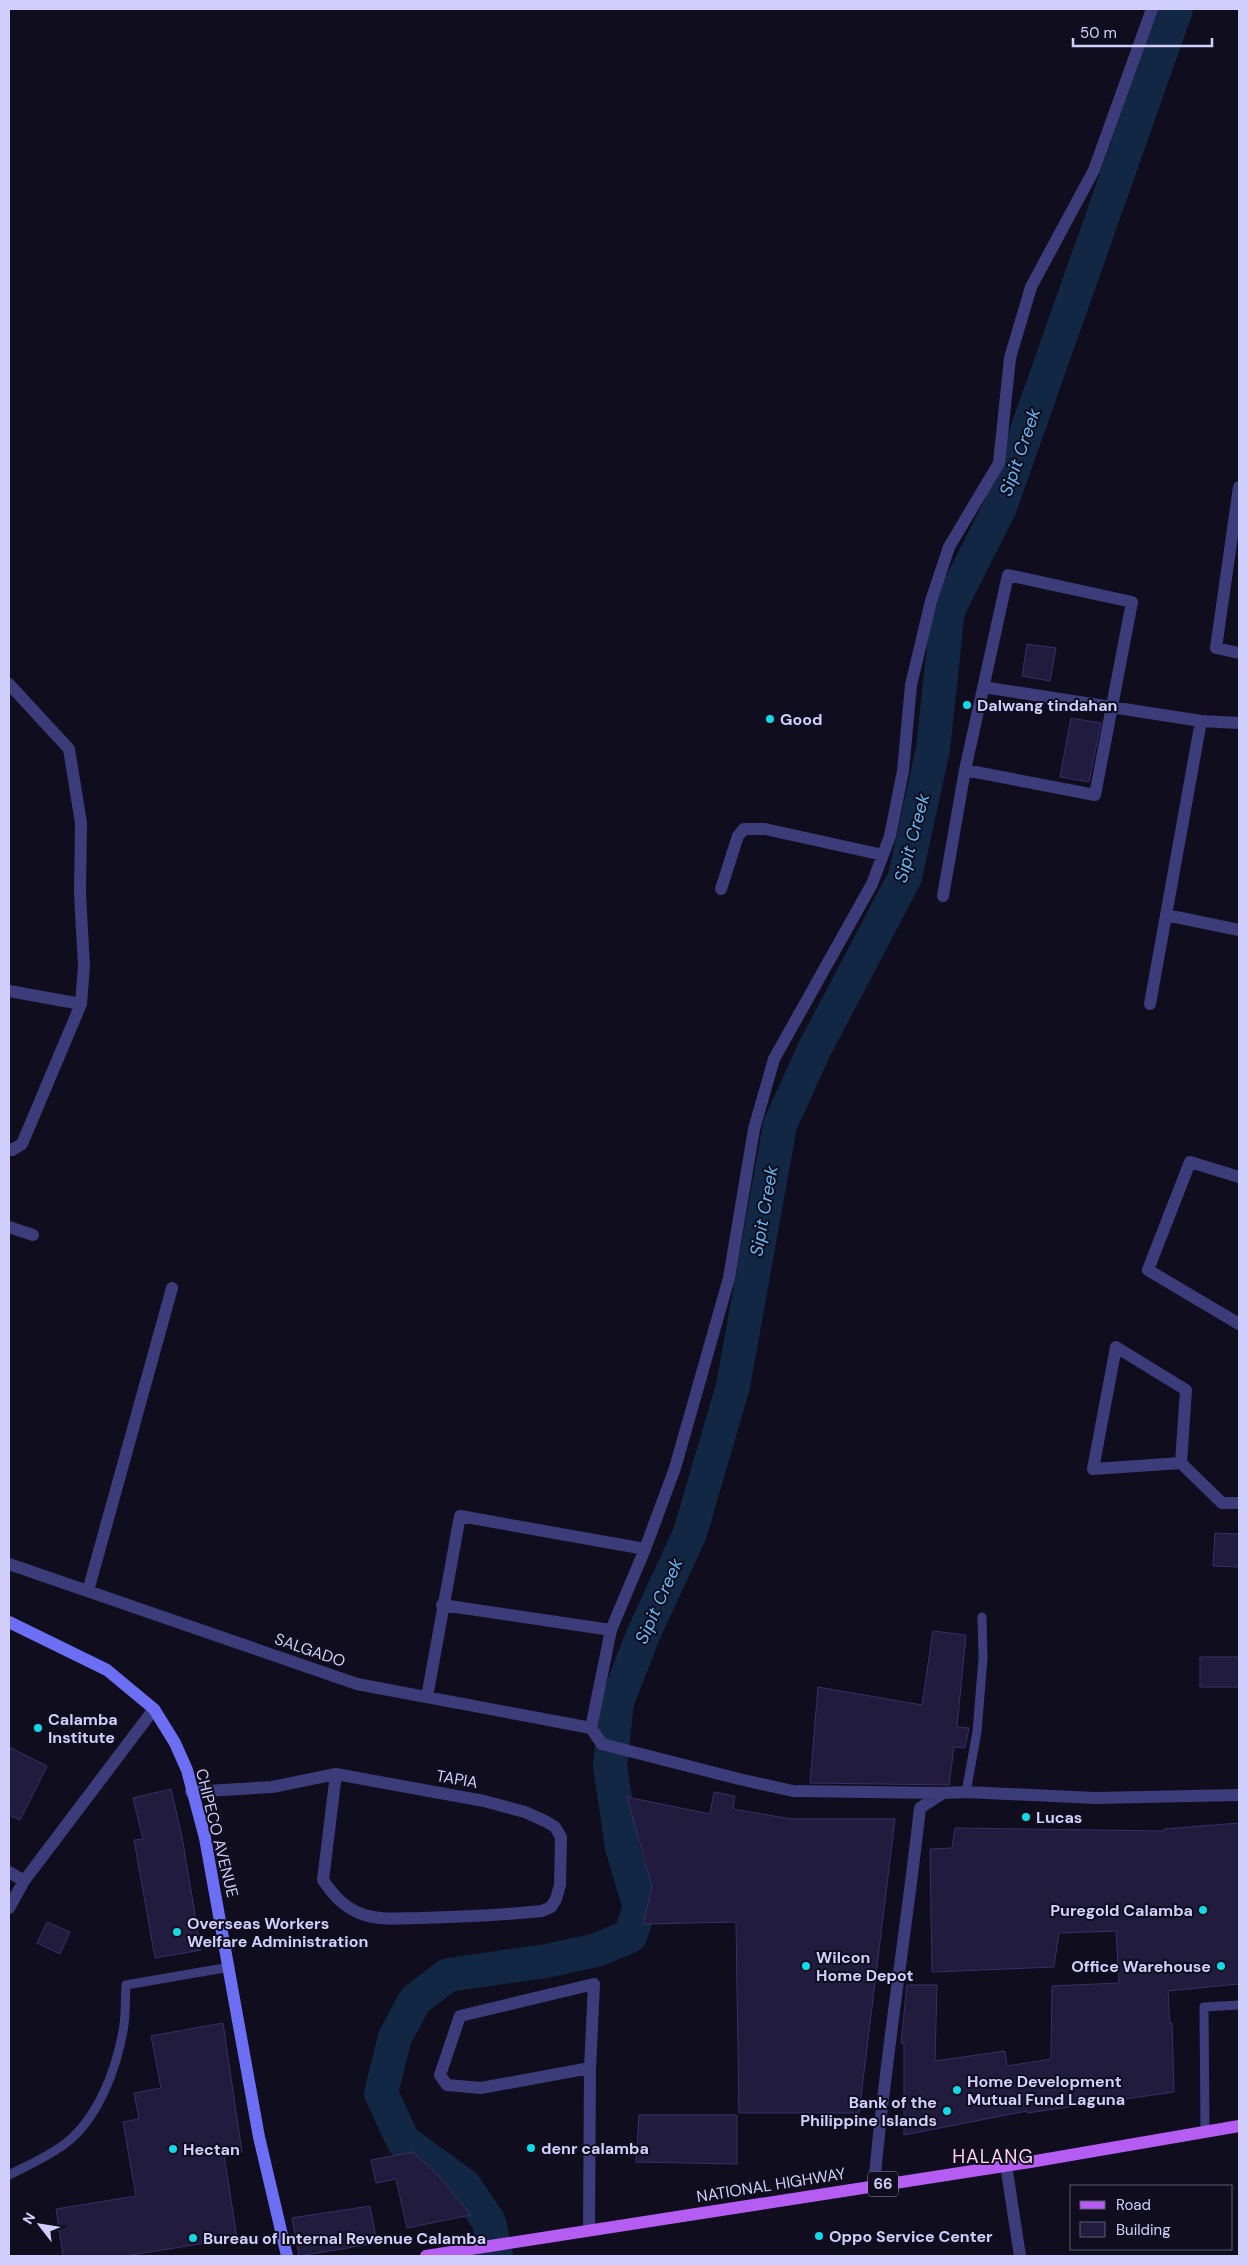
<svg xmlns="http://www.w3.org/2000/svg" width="1248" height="2265" font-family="'DM Sans',sans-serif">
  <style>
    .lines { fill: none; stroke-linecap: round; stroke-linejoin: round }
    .river { stroke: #112743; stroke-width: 34 }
    .building { fill: #211b3e; stroke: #382f68 }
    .lane { stroke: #3c3c7a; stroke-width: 9 }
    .street { stroke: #3c3c7a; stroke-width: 12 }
    .secondary { stroke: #6c6ff4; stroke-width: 12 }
    .primary { stroke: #b55df3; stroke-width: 12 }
    .poi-dot { fill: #11d9e5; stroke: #100e1e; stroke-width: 2 }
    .labels { text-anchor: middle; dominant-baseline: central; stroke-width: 4; stroke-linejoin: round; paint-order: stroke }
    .shield { fill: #100e1e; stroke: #9794b9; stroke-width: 1 }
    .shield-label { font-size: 15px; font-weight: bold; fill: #d1cefb }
    .poi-label { font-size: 16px; font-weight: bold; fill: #d1cefb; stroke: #100e1e; text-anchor: start }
    .street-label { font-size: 16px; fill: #d1cefb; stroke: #100e1e }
    .water-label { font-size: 18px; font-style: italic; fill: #64b8f4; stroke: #100e1e }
    .quarter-label { font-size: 19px; letter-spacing: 1px; fill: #fcd0ee; stroke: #100e1e }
  </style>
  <rect width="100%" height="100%" fill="#100e1e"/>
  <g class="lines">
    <!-- river -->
    <path class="river" d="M496,2256L489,2222L464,2185L403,2141L381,2093L395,2037L415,2000L448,1975L546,1961L597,1950L630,1936L640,1907L622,1847L610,1765L617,1702L643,1635L690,1533L733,1386L780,1125L814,1050L905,877L933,749L948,610L1000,507L1176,9"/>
  </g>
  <!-- building -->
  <path class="building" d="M1027,644L1056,648L1050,681L1022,676Z
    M1071,718L1101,723L1089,782L1060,777Z
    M1215,1533L1239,1534V1567L1213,1566Z
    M933,1631L966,1635L957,1727L969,1728L965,1748L954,1747L949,1785L810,1783L818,1687L922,1705Z
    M1200,1657H1239V1687H1200Z
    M9,1747L47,1766L20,1820L9,1815Z
    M171,1789L182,1837L201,1950L155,1958L134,1840L143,1839L133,1798Z
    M714,1792L735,1796L733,1809L791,1819H895L859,2113H739L736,1922L643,1924L652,1887L627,1797L710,1814Z
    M1239,1823V1984L1168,1991L1170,2024L1172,2023L1174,2092L1027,2113V2111L904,2135V2043H901L907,1985H937L935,2061L1005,2051L1007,2066L1051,2059L1052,1986L1119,1983L1116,1931L1059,1933L1054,1967L932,1972L930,1849L952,1848L955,1828L1164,1831V1829Z
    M47,1922L70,1932L60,1954L37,1943Z
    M223,2023L242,2152L224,2155L237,2238L125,2256H63L56,2209L136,2196L123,2122L139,2119L134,2093L161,2088L151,2036Z
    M639,2115H737V2164L636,2162Z
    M413,2152L437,2174L471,2215L407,2228L396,2179L376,2183L371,2160Z
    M370,2206L377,2243L299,2256L292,2218Z"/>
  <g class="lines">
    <!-- lane -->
    <path class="lane" d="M966,1792L977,1732L983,1658L982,1617
      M1205,2132L1204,2007L1239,2005
      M9,2175C28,2165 48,2157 66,2143C98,2118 116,2070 123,2031C126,2017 125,2000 126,1985L230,1967"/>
    <!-- street -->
    <path class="street" d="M1239,487L1216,648L1239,653
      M9,684L69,749L81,823L80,894L84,966L81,1004L22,1144L12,1150L9,1149
      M983,687L1201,721L1150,1004
      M1201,721L1239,723
      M721,889L738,836L744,829H765L883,855
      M943,896L965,770L1008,575L1132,602L1095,795L965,770
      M1166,915L1239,930
      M9,991L81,1004
      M1239,1177L1190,1162L1148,1270L1239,1324
      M9,1227L33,1235
      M1181,1463L1186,1390L1116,1347L1093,1469L1181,1463L1222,1503H1239
      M9,1564L357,1684L591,1728L602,1744L739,1779L793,1791L943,1793
      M88,1591L172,1288
      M442,1605L611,1630
      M427,1697L460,1516L645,1549
      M591,1728L611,1630L645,1549L675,1468L729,1278L754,1129L774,1059L872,884L890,836L903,771L911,685L931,601L949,547L999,463L1010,358L1031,287L1094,170L1152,9
      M191,1792L272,1787L336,1774L484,1801L525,1812L547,1822L555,1827L561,1837L560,1885L556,1899L551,1907L542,1911C502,1915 461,1917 420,1918C400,1918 378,1921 359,1913C343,1906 333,1895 323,1880L336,1774
      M9,1872L24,1881
      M9,1908L24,1881L154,1709
      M1006,2165L1020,2256
      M874,2185C885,2059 906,1934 920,1808L943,1793L966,1792L1095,1798L1239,1795
      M589,2230L590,2068L594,1984L460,2016L440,2075L447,2085L481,2088L590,2068"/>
    <!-- secondary -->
    <path class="secondary" d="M9,1622L107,1670L154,1709L175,1743L187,1770L205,1838L259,2137L287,2256"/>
    <!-- primary -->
    <path class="primary" d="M426,2256L1030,2162L1239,2126"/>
  </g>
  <!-- markers -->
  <g class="poi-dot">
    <circle cx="967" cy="705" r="5"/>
    <circle cx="770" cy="719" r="5"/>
    <circle cx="38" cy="1728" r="5"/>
    <circle cx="1026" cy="1817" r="5"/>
    <circle cx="1203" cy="1910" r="5"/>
    <circle cx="177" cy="1932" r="5"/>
    <circle cx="806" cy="1966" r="5"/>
    <circle cx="1221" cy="1966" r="5"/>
    <circle cx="957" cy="2090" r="5"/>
    <circle cx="947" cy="2111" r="5"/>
    <circle cx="531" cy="2148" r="5"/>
    <circle cx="173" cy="2149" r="5"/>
    <circle cx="819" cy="2236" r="5"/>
    <circle cx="193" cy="2238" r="5"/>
  </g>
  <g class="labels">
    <!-- shield labels -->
    <rect class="shield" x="868" y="2171.5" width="30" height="25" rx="4"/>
    <g class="shield-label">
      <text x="883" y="2184">66</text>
    </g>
    <!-- poi labels -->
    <g class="poi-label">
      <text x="977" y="705">Dalwang tindahan</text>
      <text x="780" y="719">Good</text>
      <text x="48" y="1719">Calamba<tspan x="48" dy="18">Institute</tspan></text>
      <text x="1036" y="1817">Lucas</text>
      <text x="1193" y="1910" text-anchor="end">Puregold Calamba</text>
      <text x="187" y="1923">Overseas Workers<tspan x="187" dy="18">Welfare Administration</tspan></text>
      <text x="816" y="1957">Wilcon<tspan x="816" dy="18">Home Depot</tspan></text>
      <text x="1211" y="1966" text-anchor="end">Office Warehouse</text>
      <text x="967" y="2081">Home Development<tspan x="967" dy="18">Mutual Fund Laguna</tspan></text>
      <text x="937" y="2102" text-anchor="end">Bank of the<tspan x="937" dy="18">Philippine Islands</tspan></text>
      <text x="541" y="2148">denr calamba</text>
      <text x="183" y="2149">Hectan</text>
      <text x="829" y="2236">Oppo Service Center</text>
      <text x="203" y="2238">Bureau of Internal Revenue Calamba</text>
    </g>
    <!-- street labels -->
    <g class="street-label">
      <text transform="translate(310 1650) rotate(19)">SALGADO</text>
      <text transform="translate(457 1779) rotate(10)">TAPIA</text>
      <text transform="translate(217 1833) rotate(76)">CHIPECO AVENUE</text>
      <text transform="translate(771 2185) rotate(-9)">NATIONAL HIGHWAY</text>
    </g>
    <!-- water labels -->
    <g class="water-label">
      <text transform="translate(1020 452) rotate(-71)">Sipit Creek</text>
      <text transform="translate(912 838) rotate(-75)">Sipit Creek</text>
      <text transform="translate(764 1211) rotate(-80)">Sipit Creek</text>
      <text transform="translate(659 1601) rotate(-66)">Sipit Creek</text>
    </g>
    <!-- quarter labels -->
    <g class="quarter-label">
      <text x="993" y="2156">HALANG</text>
    </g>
  </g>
  <!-- border -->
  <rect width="1248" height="2265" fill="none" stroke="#d1cefb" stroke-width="20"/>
  <!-- legend -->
  <rect x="1070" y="2185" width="162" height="65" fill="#100e1e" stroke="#5d5b76"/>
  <rect x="1080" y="2201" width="25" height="8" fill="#b55df3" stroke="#5d5b76"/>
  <text x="1116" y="2210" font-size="15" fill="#d1cefb">Road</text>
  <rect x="1080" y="2222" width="25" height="15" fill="#211b3e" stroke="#5d5b76"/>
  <text x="1116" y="2235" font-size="15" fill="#d1cefb">Building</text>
  <!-- north arrow -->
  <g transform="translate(40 2225) rotate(301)" stroke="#100e1e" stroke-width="4" paint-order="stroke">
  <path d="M0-4L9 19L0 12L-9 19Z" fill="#d1cefb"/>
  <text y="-8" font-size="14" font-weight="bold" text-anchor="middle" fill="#d1cefb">N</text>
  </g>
  <!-- scale -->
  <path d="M1073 38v8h139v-8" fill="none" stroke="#d1cefb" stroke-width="2.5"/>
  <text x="1080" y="38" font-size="15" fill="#d1cefb" stroke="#100e1e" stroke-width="4" paint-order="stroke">50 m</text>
</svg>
